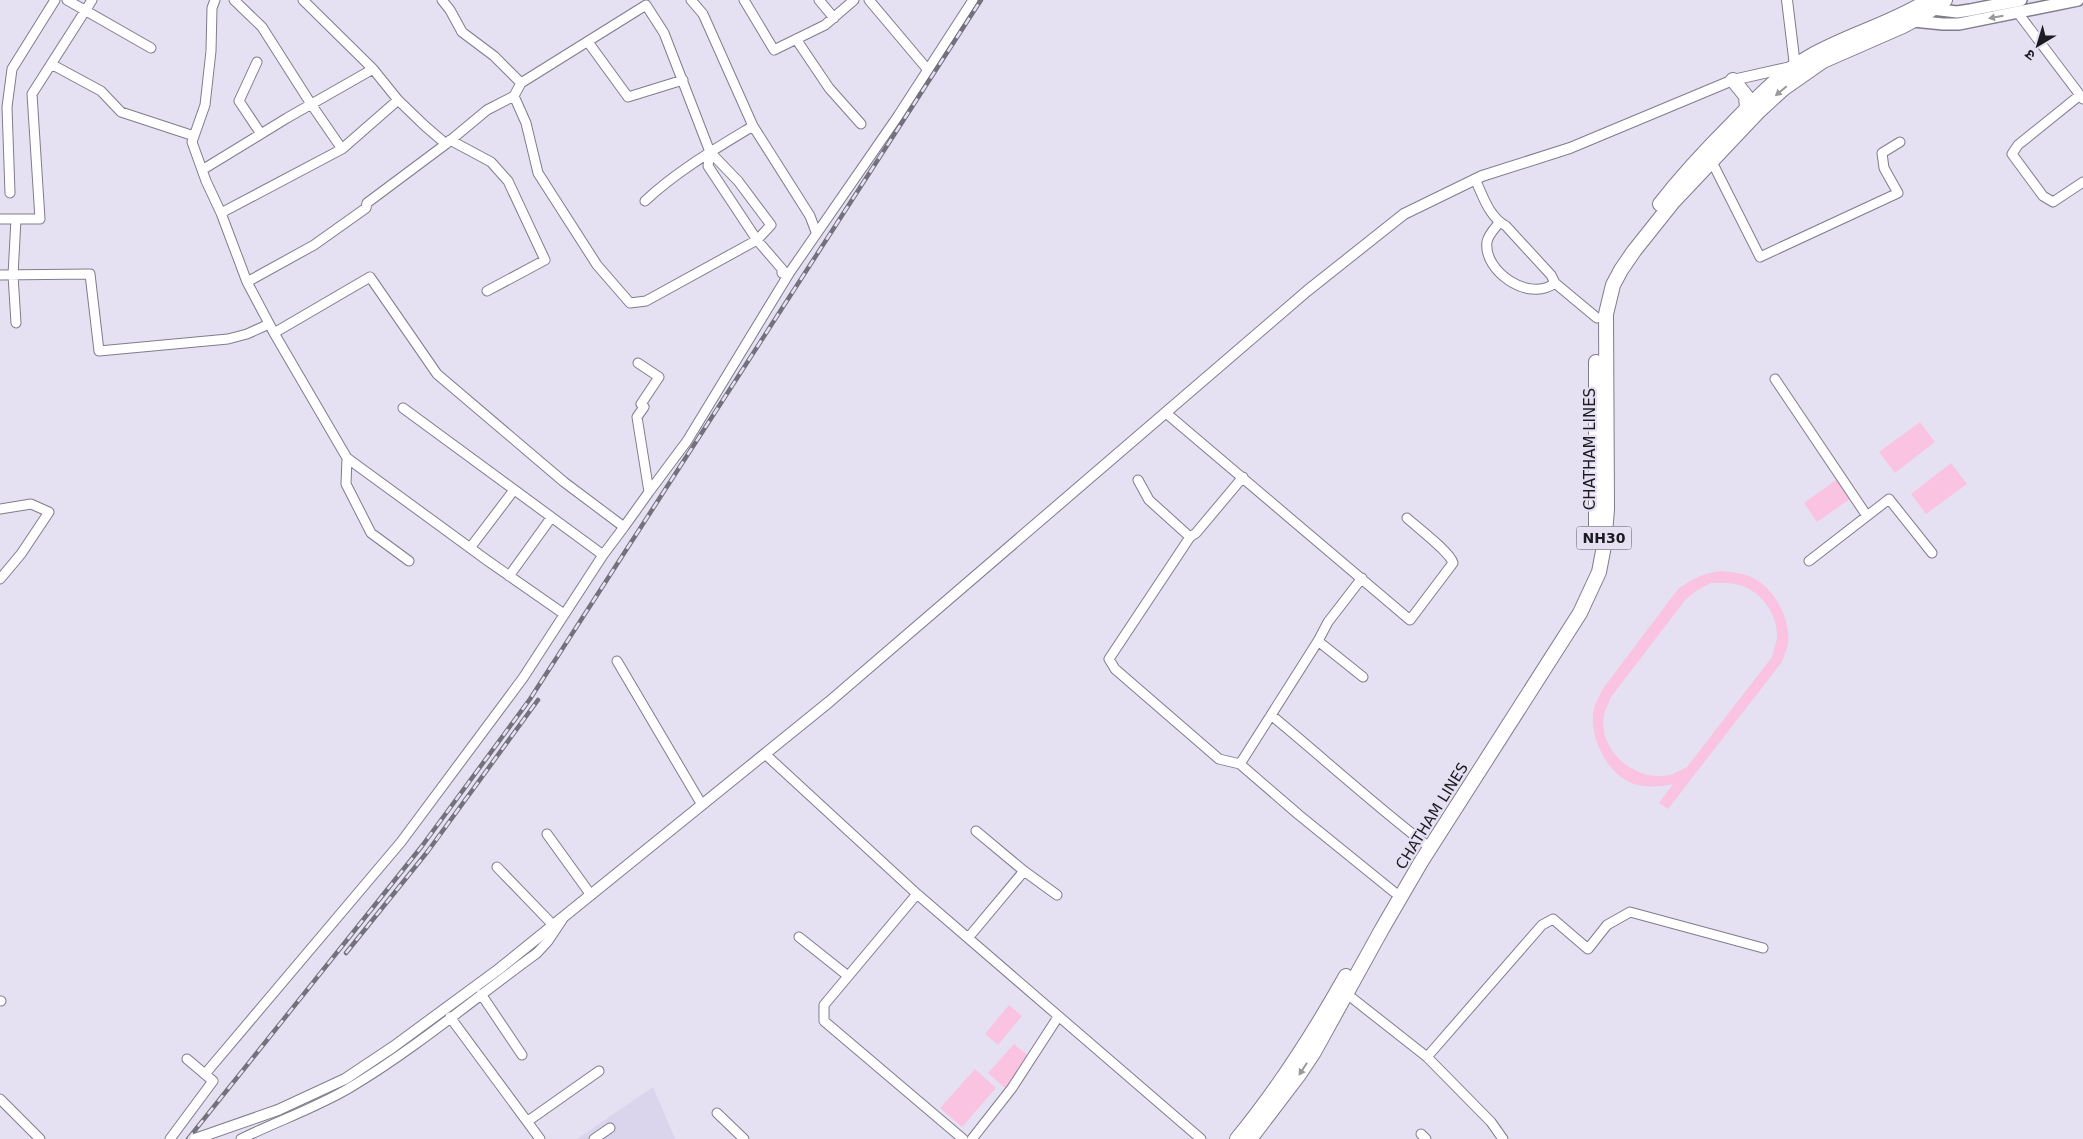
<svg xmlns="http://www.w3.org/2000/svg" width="2083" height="1139" font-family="'DejaVu Sans','Noto Sans Devanagari',sans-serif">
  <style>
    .built { fill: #dad4ed }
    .green { fill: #fac3e2; fill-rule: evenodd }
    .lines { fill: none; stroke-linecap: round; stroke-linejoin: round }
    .minor-casing { stroke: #807c8c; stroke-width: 11 }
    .tertiary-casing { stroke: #807c8c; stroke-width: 12 }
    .secondary-casing { stroke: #807c8c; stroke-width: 14 }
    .trunk-casing { stroke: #807c8c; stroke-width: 16 }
    .minor { stroke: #fff; stroke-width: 9 }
    .tertiary { stroke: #fff; stroke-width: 10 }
    .secondary { stroke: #fff; stroke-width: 11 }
    .trunk { stroke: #fff; stroke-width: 14 }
    .rail-casing { stroke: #73717c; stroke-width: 4.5 }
    .rail { stroke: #e5e1f3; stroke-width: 2.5; stroke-dasharray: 8; stroke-linecap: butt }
    .tertiary-bridge-casing { stroke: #807c8c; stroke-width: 12; stroke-linecap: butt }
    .tertiary-bridge { stroke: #fff; stroke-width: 10 }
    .oneway { fill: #99989b }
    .labels { text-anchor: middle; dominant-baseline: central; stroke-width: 4.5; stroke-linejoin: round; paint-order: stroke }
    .shield { fill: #e5e1f3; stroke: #585660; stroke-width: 1 }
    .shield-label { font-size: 14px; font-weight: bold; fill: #1c1b21 }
    .street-label { font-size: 15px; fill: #1c1b21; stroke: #e5e1f3 }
  </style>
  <rect width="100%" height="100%" fill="#e5e1f3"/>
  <!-- built -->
  <path class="built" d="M653,1087L675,1139H577Z"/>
  <!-- green -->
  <path class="green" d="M1920,422L1935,442L1895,473L1879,452Z
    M1951,463L1967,484L1926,514L1911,494Z
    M1836,480L1850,499L1817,522L1804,503Z
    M1721,571C1732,572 1745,573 1755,579C1775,590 1791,620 1788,643C1787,649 1784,656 1782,662L1668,809L1659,803L1673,784C1661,787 1644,788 1631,783C1606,772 1588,735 1594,708C1596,702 1600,696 1602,690L1678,589C1692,579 1703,573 1721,571ZM1711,583C1722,583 1732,582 1742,586C1761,592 1777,614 1777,634C1777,642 1774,650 1772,657L1687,767C1679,771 1672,776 1662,776C1631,778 1598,749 1604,715C1605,709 1609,703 1611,697L1686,599L1696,591Z
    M1009,1005L1022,1016L998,1045L985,1034Z
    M1014,1044L1031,1058L1005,1088L988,1073Z
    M975,1069L996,1088L962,1127L940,1108Z"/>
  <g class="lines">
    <defs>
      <path id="minor" d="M67,0L151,48
        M215,0L212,8L211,51L205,105L192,142L206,181L221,213L247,282L274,333L347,458L488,561L564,614
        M234,0L262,27L311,104L342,149L398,100
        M303,0L373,69L398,100L425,126L446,144
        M442,0L450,10L462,32L494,56L521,83
        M691,0L703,14L753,126L810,216L816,232
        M744,0L774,50L825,25L854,0
        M819,0L834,18
        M869,0L928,70
        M2018,13L2083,99
        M796,39L829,88L861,124
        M588,42L628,97L683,80
        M257,62L239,101L261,134
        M51,64L101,91L121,112L194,136
        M2080,95L2018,145L2012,154L2043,196L2053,202L2083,182
        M450,140L491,162L508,181L545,260L487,291
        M710,152L708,166L757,240L782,269V273L790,272
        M1711,160L1760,257L1898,193L1884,168L1882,153L1900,142
        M202,170L287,118L373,69
        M1475,179C1483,196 1489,217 1506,226L1551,275L1555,283L1597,318
        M10,193L7,107L12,69L55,0
        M645,201C677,171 715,149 753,126
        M221,213L342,149
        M0,219H40L32,94L92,0
        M1499,223C1495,228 1488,235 1487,242C1483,271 1529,303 1555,283
        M0,275L90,274L99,351L228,339L247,334L269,324
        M247,282L314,245L366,208L367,203L446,144L487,110L514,96L521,83L646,5L664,33L710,152L738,181L771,225L757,240L646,301L630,303L597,265L538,173L526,123L514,96
        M16,323L13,275L16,219
        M1775,379L1867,516
        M403,408L603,555
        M1166,413L1410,620L1453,563C1450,552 1418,528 1407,518
        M347,458L346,484L371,533L409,561
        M1243,477L1196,533L1190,537L1109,659L1115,669L1219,759L1240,764L1299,815L1394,892
        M1138,480L1149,500L1190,537
        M649,492L687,441L790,272L898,116L973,0
        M0,509L31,504L49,512L21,554L0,579
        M624,527L649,492L637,417L644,407L641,404L659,377L638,363
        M470,548L514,490
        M1809,561L1889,499L1932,553
        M509,576L551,518
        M1318,641L1363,677
        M617,661L702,805
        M1271,715C1322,757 1371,802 1424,843
        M765,754L917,894L824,1005V1021L963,1139
        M1240,764L1318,641L1328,622L1362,578
        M976,831L1024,871
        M547,834L591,895
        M497,867L553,925
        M917,894L1201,1139
        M799,937L848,976
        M968,938L1024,871L1057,895
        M481,994L522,1055
        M1347,994L1427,1057L1491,1122L1503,1139
        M0,1001H1
        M450,1017L540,1139
        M1427,1057L1542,925L1553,919L1588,949L1607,925L1630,912L1763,948
        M205,1074L401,842L523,678L603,555L624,527L564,482L437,374L370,277L274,333
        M0,1099L40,1139
        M717,1113L744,1139
        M528,1121L599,1071
        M1421,1134L1426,1139
        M170,1139L213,1081L187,1059
        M241,1139C277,1121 316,1108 351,1087C416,1048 475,998 537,953L548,941L562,920
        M594,1139L610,1128
        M972,1139L1012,1088L1058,1017"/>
      <path id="tertiary" d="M1787,0L1795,66L1797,71
        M278,1110L345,1079L393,1047L499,969L829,702L1307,291L1404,214L1482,176L1570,148L1733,80L1791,67"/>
      <path id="secondary" d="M1932,9L1957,12L1970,10L2021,0
        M1913,21L1943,24H1959L2078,0"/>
      <path id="trunk" d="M1733,80L1746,96L1747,108
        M1660,204C1682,176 1706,150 1731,125C1755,100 1779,74 1809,57C1847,35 1891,24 1929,0
        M1596,533V362
        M1237,1139C1279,1088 1314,1033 1346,976
        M1250,1139L1298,1076L1314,1052L1382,929L1421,862L1580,613L1599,572L1604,546L1607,509L1606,314L1613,285L1621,270L1634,251L1673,202L1759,111L1783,89L1823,61L1903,26L1925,14L1945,0"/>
    </defs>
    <!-- minor casing -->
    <use href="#minor" class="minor-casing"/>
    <!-- tertiary casing -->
    <use href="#tertiary" class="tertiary-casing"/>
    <!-- secondary casing -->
    <use href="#secondary" class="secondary-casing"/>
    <!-- trunk casing -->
    <use href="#trunk" class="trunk-casing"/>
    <!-- minor -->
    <use href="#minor" class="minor"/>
    <!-- tertiary -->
    <use href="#tertiary" class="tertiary"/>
    <!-- secondary -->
    <use href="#secondary" class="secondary"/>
    <!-- trunk -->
    <use href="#trunk" class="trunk"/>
    <defs>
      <path id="rail" d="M346,953L428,851L538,700
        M188,1139L422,846L530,699L981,0"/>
    </defs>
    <!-- rail casing -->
    <use href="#rail" class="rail-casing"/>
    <!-- rail -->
    <use href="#rail" class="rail"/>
    <defs>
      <path id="tertiary-bridge" d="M195,1139L278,1110"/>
    </defs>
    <!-- tertiary-bridge casing -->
    <use href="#tertiary-bridge" class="tertiary-bridge-casing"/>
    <!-- tertiary-bridge -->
    <use href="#tertiary-bridge" class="tertiary-bridge"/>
  </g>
  <!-- one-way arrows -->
  <defs><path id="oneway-solid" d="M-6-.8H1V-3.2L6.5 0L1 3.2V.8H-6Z" transform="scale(1.25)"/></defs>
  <g class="oneway">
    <use href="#oneway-solid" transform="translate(1996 17) rotate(170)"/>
    <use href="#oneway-solid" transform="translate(1781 91) rotate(140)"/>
    <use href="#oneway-solid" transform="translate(1303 1069) rotate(123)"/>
  </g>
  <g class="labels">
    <!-- shield labels -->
    <rect class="shield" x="1576.5" y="526.5" width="55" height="23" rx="4"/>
    <g class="shield-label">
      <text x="1604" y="538">NH30</text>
    </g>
    <!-- street labels -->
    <g class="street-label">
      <text transform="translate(1590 449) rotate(-90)">CHATHAM LINES</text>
      <text transform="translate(1432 816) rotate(-58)">CHATHAM LINES</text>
    </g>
  </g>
  <!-- north arrow -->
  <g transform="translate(2038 45) rotate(218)" stroke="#e5e1f3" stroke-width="4" paint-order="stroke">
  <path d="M0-4L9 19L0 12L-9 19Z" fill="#1c1b21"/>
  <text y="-8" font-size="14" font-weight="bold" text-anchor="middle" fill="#1c1b21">उ</text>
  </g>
</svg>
